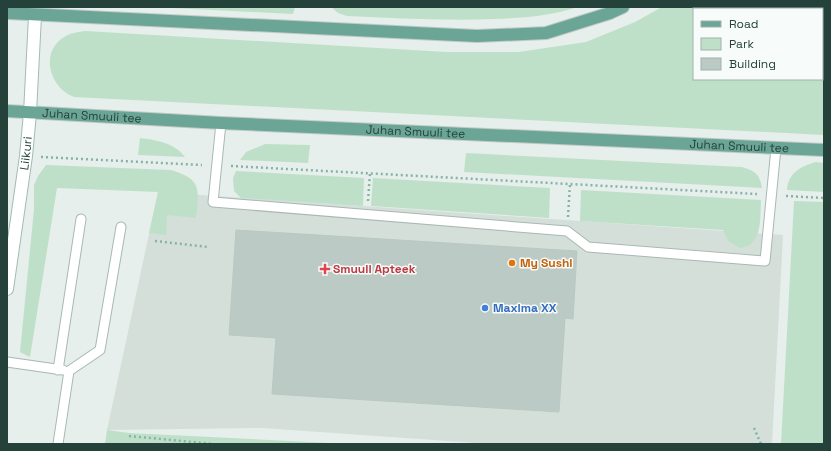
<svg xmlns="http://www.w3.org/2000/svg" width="831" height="451" font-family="'Space Grotesk',sans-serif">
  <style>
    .built { fill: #d4dfda }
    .green { fill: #bfe0c8; fill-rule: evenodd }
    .building { fill: #bbcac4; stroke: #b8c9c2 }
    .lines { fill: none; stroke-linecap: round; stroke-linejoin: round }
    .lane-casing { stroke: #a8b8b2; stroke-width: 11 }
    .secondary-casing { stroke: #a4bbb3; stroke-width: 14 }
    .primary-casing { stroke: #c2cac8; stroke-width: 14 }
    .path { stroke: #86b3a5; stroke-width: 2.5; stroke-dasharray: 2 3; stroke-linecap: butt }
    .lane { stroke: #fff; stroke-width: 9 }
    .secondary { stroke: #fff; stroke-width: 12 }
    .primary { stroke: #6aa596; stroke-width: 12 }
    .food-dot { fill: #e8710a; stroke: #f7fbf9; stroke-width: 1.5 }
    .health-dot { fill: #e0444e; stroke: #f7fbf9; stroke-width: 1.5 }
    .shop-dot { fill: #3f7fe0; stroke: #f7fbf9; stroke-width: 1.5 }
    .labels { text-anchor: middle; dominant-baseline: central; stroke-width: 3; stroke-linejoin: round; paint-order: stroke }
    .street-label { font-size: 12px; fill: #24423a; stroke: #f7fbf9 }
    .food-label { font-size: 12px; font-weight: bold; fill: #c56008; stroke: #f7fbf9; text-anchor: start }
    .health-label { font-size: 12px; font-weight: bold; fill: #be3a42; stroke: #f7fbf9; text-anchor: start }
    .shop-label { font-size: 12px; font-weight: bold; fill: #366cbe; stroke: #f7fbf9; text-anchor: start }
  </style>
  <rect width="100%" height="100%" fill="#e6efeb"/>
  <!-- built -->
  <path class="built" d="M158,192L783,235L772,444H491L262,428L107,430Z"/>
  <!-- green -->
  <path class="green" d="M152,7H295L293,14Z
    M331,7H578C551,16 523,18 494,19C445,21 396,18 347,16L338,13Z
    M662,7H824V135L74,97C50,88 39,53 64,37C70,33 78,32 85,31L447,52H519L586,42L635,22ZM694,9H822V79H694Z
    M140,138C156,140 175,143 185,157L138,155Z
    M265,144L310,145L308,163L240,160L246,152Z
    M466,153L742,167C755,171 760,174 762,188L464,172Z
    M816,162L824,163V192L787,190C788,173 801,166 816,162Z
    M46,165L171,170C202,179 199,189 196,218L167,215L166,235L149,233L158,192L57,188L30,357L20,352L34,209V185L38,176Z
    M236,171L364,178L363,206L241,198L234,191L233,178Z
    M373,178L550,188L549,218L371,206Z
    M581,190L761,200C760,217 763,246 740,248L728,241L723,230L580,221Z
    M794,201L824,202V444H781Z
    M107,430L129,433L350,444H105Z"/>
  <!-- building -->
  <path class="building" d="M236,230L577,251L573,319L565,318L559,412L272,394L276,338L229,335Z"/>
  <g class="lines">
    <defs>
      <path id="lane" d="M221,123L213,202L567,231L588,247L765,261L776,148
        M7,362L63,370
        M58,370L81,219
        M58,444L69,371L100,350L121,227"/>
      <g id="secondary">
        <path id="s1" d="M7,289L26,156L30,113L35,16"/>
      </g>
      <g id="primary">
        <path d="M7,13L477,36L546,33L610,13L623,7"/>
        <path id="s2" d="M7,111L221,123L824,150"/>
      </g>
    </defs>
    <!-- lane casing -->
    <use href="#lane" class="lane-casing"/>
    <!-- secondary casing -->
    <use href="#secondary" class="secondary-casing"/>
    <!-- primary casing -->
    <use href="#primary" class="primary-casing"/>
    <!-- path -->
    <path class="path" d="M41,157L202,165
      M231,166L757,194
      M786,196L824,198
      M368,201L370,173
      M568,217L570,184
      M155,241L208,247
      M754,428L761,444
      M129,436L214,444"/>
    <!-- lane -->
    <use href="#lane" class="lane"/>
    <!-- secondary -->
    <use href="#secondary" class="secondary"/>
    <!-- primary -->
    <use href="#primary" class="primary"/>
  </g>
  <!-- markers -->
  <circle class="food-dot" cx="512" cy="263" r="4"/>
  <path class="health-dot" d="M323 263h4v4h4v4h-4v4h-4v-4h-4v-4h4z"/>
  <circle class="shop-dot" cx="485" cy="308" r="4"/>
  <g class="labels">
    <!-- street labels -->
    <g class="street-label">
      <text stroke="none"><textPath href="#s2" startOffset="85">Juhan Smuuli tee</textPath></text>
      <text stroke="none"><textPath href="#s2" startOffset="409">Juhan Smuuli tee</textPath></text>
      <text stroke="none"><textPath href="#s2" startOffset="733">Juhan Smuuli tee</textPath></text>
      <text stroke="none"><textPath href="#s1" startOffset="137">Liikuri</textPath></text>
    </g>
    <!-- food labels -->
    <g class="food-label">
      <text x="520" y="263">My Sushi</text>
    </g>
    <!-- health labels -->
    <g class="health-label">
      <text x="333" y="269">Smuuli Apteek</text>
    </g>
    <!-- shop labels -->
    <g class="shop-label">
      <text x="493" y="308">Maxima XX</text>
    </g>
  </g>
  <!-- border -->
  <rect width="831" height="451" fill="none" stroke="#24423a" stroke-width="16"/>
  <!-- legend -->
  <rect x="693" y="8" width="130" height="72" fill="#f7fbf9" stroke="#a3b1ad"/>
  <rect x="701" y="21" width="20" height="6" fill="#6aa596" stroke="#a3b1ad"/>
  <text x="729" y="28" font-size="12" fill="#24423a">Road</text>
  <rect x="701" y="38" width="20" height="12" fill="#bfe0c8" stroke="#a3b1ad"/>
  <text x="729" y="48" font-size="12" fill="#24423a">Park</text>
  <rect x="701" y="58" width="20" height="12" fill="#bbcac4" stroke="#a3b1ad"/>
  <text x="729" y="68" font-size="12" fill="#24423a">Building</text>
</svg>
